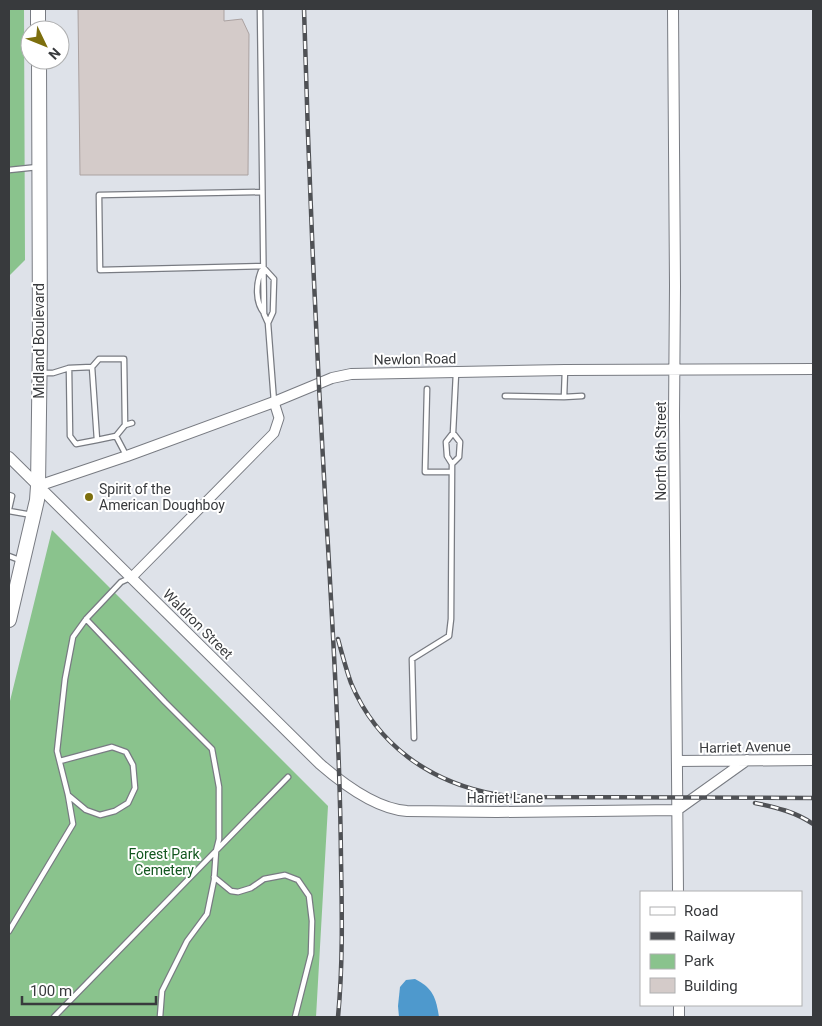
<svg xmlns="http://www.w3.org/2000/svg" width="822" height="1026" font-family="Roboto,sans-serif">
  <style>
    .green { fill: #8ac38d }
    .water { fill: #4e99cd }
    .building { fill: #d4cbc9; stroke: #aba2a1 }
    .lines { fill: none; stroke-linecap: round; stroke-linejoin: round }
    .service-casing { stroke: #787b82; stroke-width: 7 }
    .minor-casing { stroke: #787b82; stroke-width: 11 }
    .tertiary-casing { stroke: #787b82; stroke-width: 12 }
    .primary-casing { stroke: #787b82; stroke-width: 16 }
    .service { stroke: #fff; stroke-width: 4.5 }
    .minor { stroke: #fff; stroke-width: 9 }
    .tertiary { stroke: #fff; stroke-width: 10 }
    .primary { stroke: #fff; stroke-width: 14 }
    .rail-casing { stroke: #4f5155; stroke-width: 4.5 }
    .rail { stroke: #fff; stroke-width: 2.5; stroke-dasharray: 8; stroke-linecap: butt }
    .poi-dot { fill: #7d6f0e; stroke: #fff; stroke-width: 2 }
    .labels { text-anchor: middle; dominant-baseline: central; stroke-width: 4; stroke-linejoin: round; paint-order: stroke }
    .street-label { font-size: 14px; fill: #383a3d; stroke: #fff }
    .poi-label { font-size: 14px; fill: #383a3d; stroke: #fff; text-anchor: start }
    .park-label { font-size: 14px; fill: #12571f; stroke: #fff }
  </style>
  <rect width="100%" height="100%" fill="#dee2e9"/>
  <!-- green -->
  <path class="green" d="M9,9H24L25,260L9,276Z
    M52,530L328,806L316,1017H9V705Z"/>
  <!-- water -->
  <path class="water" d="M415,979C433,988 436,998 439,1017H399L398,1006L400,987L406,980Z"/>
  <!-- building -->
  <path class="building" d="M78,9H224V21L242,19L249,34L248,175H80Z"/>
  <g class="lines">
    <defs>
      <path id="service" d="M260,9L264,314L268,323L274,402
        M9,170L38,167
        M262,192L99,195L100,270L263,266
        M263,267L274,279L273,312L268,323
        M261,271C256,284 255,302 264,313
        M92,367L99,359H124L125,425
        M41,373H53L69,368
        M427,389L425,472H452
        M505,396L564,397L565,370
        M564,397L582,396
        M116,436L125,425L132,423
        M97,440L92,367L69,368L70,436L76,444L97,440L116,436L126,455
        M452,464L459,457L460,442L453,433
        M9,509L12,496L9,495
        M9,511L32,515
        M9,556L22,561
        M86,619L165,702L212,749L219,787V839L216,851L214,880L207,914L187,941L162,991L160,1017
        M414,738L412,659L449,636L451,619L452,464L447,456L446,442L453,433L456,373
        M60,761L112,747L126,752L133,765L135,788L128,803L115,811L100,815L86,810L68,795
        M214,877L231,891L238,892L251,888L264,879L285,875L298,880L309,896L312,921L311,954L295,1017
        M9,931L73,824L68,795L57,751L65,679L73,637L86,619L121,582L130,578
        M54,1017L288,777"/>
      <path id="minor" d="M131,578L274,433L279,418L274,402"/>
      <path id="tertiary" d="M673,9L675,286L674,416L678,892
        M9,457L320,764C343,784 376,809 407,811L497,812L677,810L747,760
        M38,486L127,456L274,402L332,378L351,374L565,370L813,369
        M677,761L813,760
        M679,1005V1017"/>
      <path id="primary" d="M38,9V30
        M9,620L37,500L38,486L40,339L39,60"/>
    </defs>
    <!-- service casing -->
    <use href="#service" class="service-casing"/>
    <!-- minor casing -->
    <use href="#minor" class="minor-casing"/>
    <!-- tertiary casing -->
    <use href="#tertiary" class="tertiary-casing"/>
    <!-- primary casing -->
    <use href="#primary" class="primary-casing"/>
    <!-- service -->
    <use href="#service" class="service"/>
    <!-- minor -->
    <use href="#minor" class="minor"/>
    <!-- tertiary -->
    <use href="#tertiary" class="tertiary"/>
    <!-- primary -->
    <use href="#primary" class="primary"/>
    <defs>
      <path id="rail" d="M304,9C309,188 317,367 328,546C334,651 340,755 341,860C342,912 343,965 338,1017
        M338,639C342,654 346,669 351,683C377,745 430,782 494,794C509,797 525,796 540,797L813,798
        M755,803C775,807 796,812 813,824"/>
    </defs>
    <!-- rail casing -->
    <use href="#rail" class="rail-casing"/>
    <!-- rail -->
    <use href="#rail" class="rail"/>
  </g>
  <!-- markers -->
  <circle class="poi-dot" cx="89" cy="497" r="5"/>
  <g class="labels">
    <!-- street labels -->
    <g class="street-label">
      <text transform="translate(39 341) rotate(-90)">Midland Boulevard</text>
      <text transform="translate(415 359) rotate(-1)">Newlon Road</text>
      <text transform="translate(661 451) rotate(-90)">North 6th Street</text>
      <text transform="translate(198 624) rotate(45)">Waldron Street</text>
      <text transform="translate(745 747) rotate(-1)">Harriet Avenue</text>
      <text x="505" y="798">Harriet Lane</text>
    </g>
    <!-- poi labels -->
    <g class="poi-label">
      <text x="99" y="489">Spirit of the<tspan x="99" dy="16">American Doughboy</tspan></text>
    </g>
    <!-- park labels -->
    <g class="park-label">
      <text x="164" y="854">Forest Park<tspan x="164" dy="16">Cemetery</tspan></text>
    </g>
  </g>
  <!-- border -->
  <rect width="822" height="1026" fill="none" stroke="#383a3d" stroke-width="20"/>
  <!-- legend -->
  <rect x="640" y="891" width="162" height="115" fill="#ffffff" stroke="#afb0b1"/>
  <rect x="650" y="907" width="25" height="8" fill="#ffffff" stroke="#afb0b1"/>
  <text x="684" y="916" font-size="15" fill="#383a3d">Road</text>
  <rect x="650" y="932" width="25" height="8" fill="#4f5155" stroke="#afb0b1"/>
  <text x="684" y="941" font-size="15" fill="#383a3d">Railway</text>
  <rect x="650" y="954" width="25" height="15" fill="#8ac38d" stroke="#afb0b1"/>
  <text x="684" y="966" font-size="15" fill="#383a3d">Park</text>
  <rect x="650" y="978" width="25" height="15" fill="#d4cbc9" stroke="#afb0b1"/>
  <text x="684" y="991" font-size="15" fill="#383a3d">Building</text>
  <!-- north arrow -->
  <g transform="translate(45 45) rotate(133)"><circle r="24" fill="#ffffff" stroke="#afb0b1"/>
  <path d="M0-4L9 19L0 12L-9 19Z" fill="#7d6f0e"/>
  <text y="-8" font-size="14" font-weight="bold" text-anchor="middle" fill="#383a3d">N</text>
  </g>
  <!-- scale -->
  <path d="M22 996v8h134v-8" fill="none" stroke="#383a3d" stroke-width="2.5"/>
  <text x="30" y="996" font-size="15" fill="#383a3d" stroke="#ffffff" stroke-width="4" paint-order="stroke">100 m</text>
</svg>
